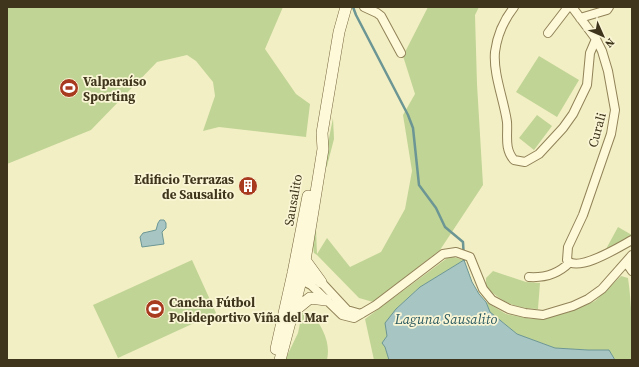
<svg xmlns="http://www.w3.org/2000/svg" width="639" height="367" font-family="'Source Serif 4',serif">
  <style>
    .green { fill: #c0d496 }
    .water { fill: #a7c6c3; stroke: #6c9694 }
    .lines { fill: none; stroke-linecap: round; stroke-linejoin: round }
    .stream { stroke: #6c9694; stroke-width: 2.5 }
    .street-casing { stroke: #918258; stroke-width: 10 }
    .secondary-casing { stroke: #73623b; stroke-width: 12 }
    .street { stroke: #fdf9d9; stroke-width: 8 }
    .secondary { stroke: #fdf9d9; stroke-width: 11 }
    .labels { text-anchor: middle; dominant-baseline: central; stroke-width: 3.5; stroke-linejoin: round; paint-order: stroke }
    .poi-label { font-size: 13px; font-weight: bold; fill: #3f351d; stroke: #faf6d5; text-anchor: start }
    .street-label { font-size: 13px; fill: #3f351d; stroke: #faf6d5 }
    .water-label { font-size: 14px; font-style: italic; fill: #2b5a61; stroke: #faf6d5 }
  </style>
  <rect width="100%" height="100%" fill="#f3efc4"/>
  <!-- green -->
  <path class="green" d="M7,7H283L265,49L296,94L310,104L306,137L219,127L203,131L215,96L213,82L196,61L187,55L157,62L91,130L7,164Z
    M428,7H479L475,15L477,84L483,185L440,250L373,302L359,298L317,255L314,253C312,245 313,237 316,229L317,254L327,238L350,267L381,252L405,209L412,171L403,115L415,94L403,56Z
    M539,56L579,80L557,117L516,92Z
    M537,115L552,126L534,150L519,138Z
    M333,118L334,139L327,166L323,173H322Z
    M618,227L632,235V236L606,249Z
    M450,256L464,260L420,287L396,309L387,336L385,347L389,360H374L365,319Z
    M192,260L216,313L118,358L93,305Z
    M493,271L526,282L540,283L538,309C517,309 501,302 486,287V278Z
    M621,276L628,278C632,305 632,333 632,360H615L609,350H588L555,348L517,334L490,312L486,302L506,314L532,319L569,312L595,301Z
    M307,312L312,313C322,327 331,342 327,360H285L298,333L302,313Z"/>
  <!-- water -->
  <path class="water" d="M160,220H164L166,223V228L162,232L164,244L142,247L140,237L143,233L156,230L158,223Z
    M464,260L472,282L479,294L486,302L490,312L517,334L555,348L588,350H609L615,360H389L385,347L382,343L387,336L385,323L396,309L420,287Z"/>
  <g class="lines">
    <!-- stream -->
    <path class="stream" d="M353,7L356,15L408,115L413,128L419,185L436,208L445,227L463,242L464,260"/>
    <defs>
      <path id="street" d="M364,7L377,13L381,16L401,53
        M514,7C504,20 497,36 495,52C493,74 504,100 507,122C508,135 504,149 514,160L525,162L539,154L563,128L573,114L587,85L590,53L596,39
        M572,7L596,39L602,51L608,71L615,110L611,134L583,215L568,247L567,260C578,273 619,247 632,240
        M580,18L607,10L609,7
        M548,33L568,7
        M626,262L632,271
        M298,273H303L321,282L347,310L361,314
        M529,277C545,278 558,274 569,263
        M297,278L311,285L342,315L354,318L376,305L443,254L456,252L470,257L483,289L492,300L509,309L525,313L543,315L573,306L588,299L602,289L632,255"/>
      <path id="secondary" d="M305,260L321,282
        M294,311L310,298L326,300
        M276,349L293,273L308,196
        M280,360L303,273L323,149L322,133L339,32L346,7"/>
    </defs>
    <!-- street casing -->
    <use href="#street" class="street-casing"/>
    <!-- secondary casing -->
    <use href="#secondary" class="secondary-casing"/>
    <!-- street -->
    <use href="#street" class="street"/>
    <!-- secondary -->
    <use href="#secondary" class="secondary"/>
  </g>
  <!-- icons -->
  <defs>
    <symbol id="stadium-disc" viewBox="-11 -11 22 22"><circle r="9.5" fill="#a83a20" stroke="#faf6d5"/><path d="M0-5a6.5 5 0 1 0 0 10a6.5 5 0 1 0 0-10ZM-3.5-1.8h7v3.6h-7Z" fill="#fff"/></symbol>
    <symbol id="building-disc" viewBox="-11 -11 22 22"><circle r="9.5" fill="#a83a20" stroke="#faf6d5"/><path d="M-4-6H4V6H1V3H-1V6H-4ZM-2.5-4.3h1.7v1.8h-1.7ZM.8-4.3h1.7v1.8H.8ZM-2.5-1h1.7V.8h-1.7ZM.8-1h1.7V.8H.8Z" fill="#fff"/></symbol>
  </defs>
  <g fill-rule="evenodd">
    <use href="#stadium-disc" x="58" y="77" width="22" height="22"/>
    <use href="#building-disc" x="237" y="175" width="22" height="22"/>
    <use href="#stadium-disc" x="144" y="298" width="22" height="22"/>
  </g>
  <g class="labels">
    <!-- poi labels -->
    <g class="poi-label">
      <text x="83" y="81">Valparaíso<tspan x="83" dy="15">Sporting</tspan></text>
      <text x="234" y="179" text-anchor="end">Edificio Terrazas<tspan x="234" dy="15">de Sausalito</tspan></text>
      <text x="169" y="302">Cancha Fútbol<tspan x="169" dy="15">Polideportivo Viña del Mar</tspan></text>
    </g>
    <!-- street labels -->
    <g class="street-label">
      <text transform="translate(597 130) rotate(-75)">Curali</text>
      <text transform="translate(293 200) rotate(-80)">Sausalito</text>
    </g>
    <!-- water labels -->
    <g class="water-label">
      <text x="446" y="319">Laguna Sausalito</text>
    </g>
  </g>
  <!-- border -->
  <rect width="639" height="367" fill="none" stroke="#3f351d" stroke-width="16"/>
  <!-- north arrow -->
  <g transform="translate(603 36) rotate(135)" stroke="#faf6d5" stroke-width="3" paint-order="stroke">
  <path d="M0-3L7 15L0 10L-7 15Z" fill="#3f351d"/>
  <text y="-6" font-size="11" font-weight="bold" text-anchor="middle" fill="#3f351d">N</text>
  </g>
</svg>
